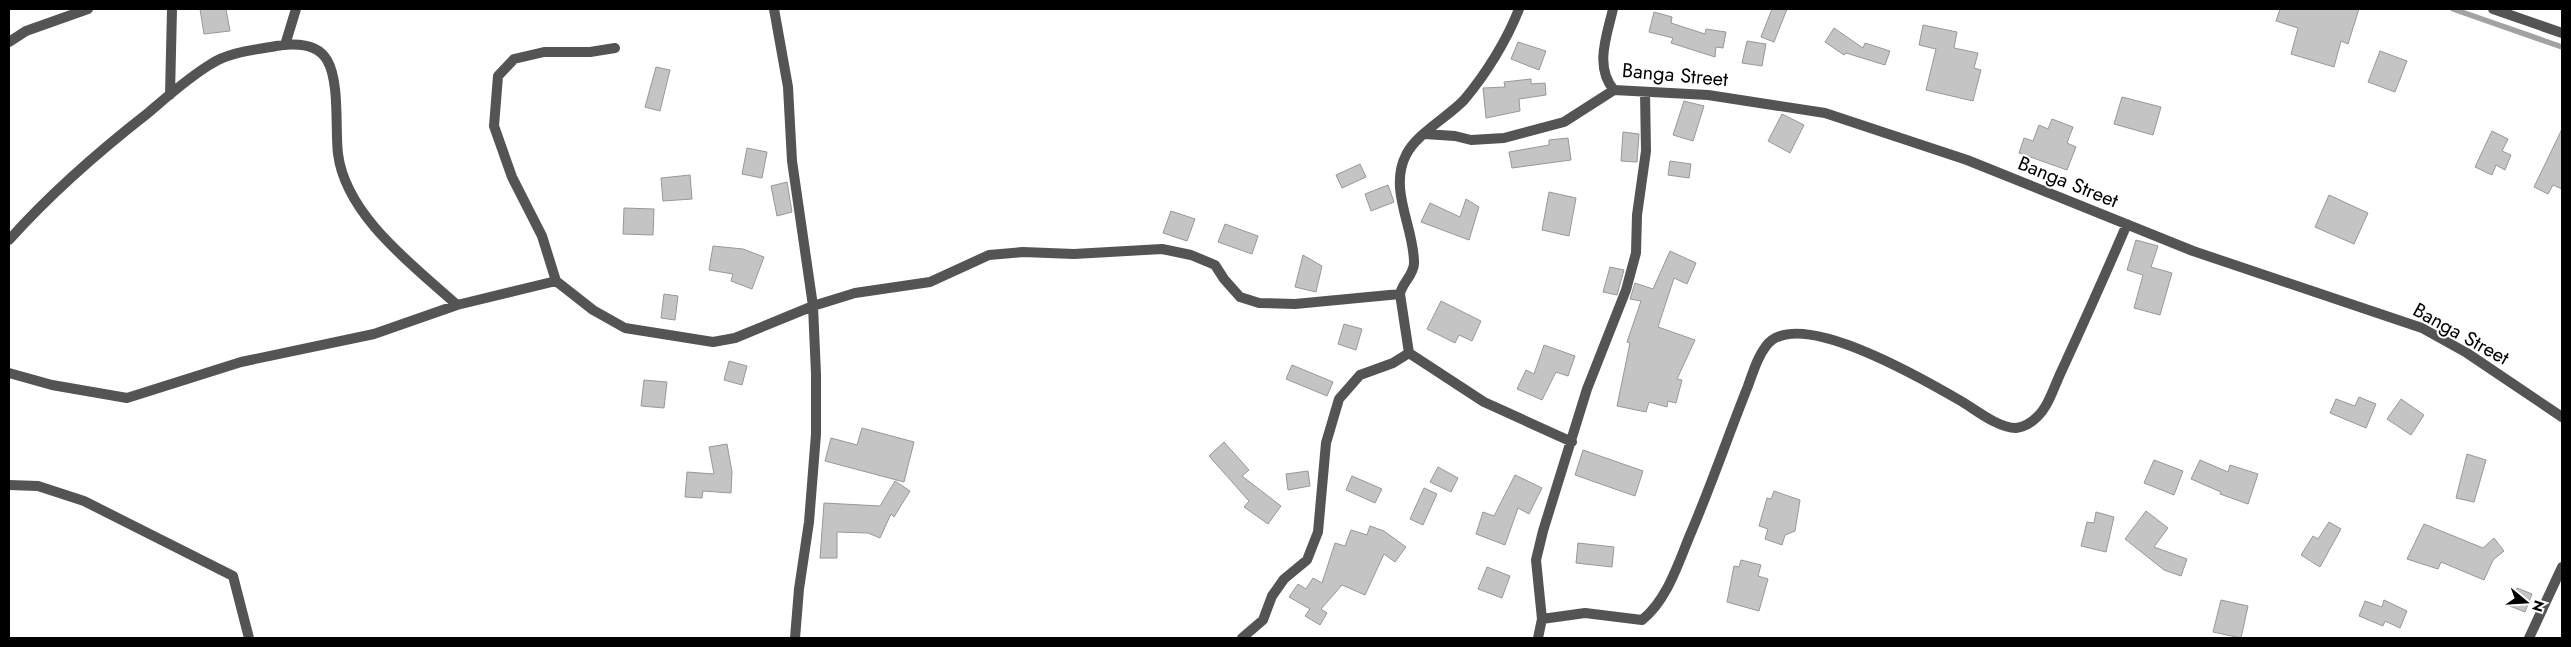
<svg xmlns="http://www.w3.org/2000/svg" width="2571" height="647" font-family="Jost,sans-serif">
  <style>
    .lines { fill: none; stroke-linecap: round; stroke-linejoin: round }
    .stream { stroke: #a2a2a2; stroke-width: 5.5 }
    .building { fill: #c4c4c4; stroke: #989898 }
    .minor { stroke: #545454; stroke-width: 10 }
    .labels { text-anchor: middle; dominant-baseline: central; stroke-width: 4; stroke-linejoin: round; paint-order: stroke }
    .street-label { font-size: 20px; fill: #000; stroke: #fff }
  </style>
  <rect width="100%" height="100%" fill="#fff"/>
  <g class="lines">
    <!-- stream -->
    <path class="stream" d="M2453,9L2562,47"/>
  </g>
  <!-- building -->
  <path class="building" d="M200,9H226L230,31L204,34Z
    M1772,9H1787L1774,42L1761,37Z
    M2280,9H2359L2348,44L2341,41L2334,67L2291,54L2298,28L2276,21Z
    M1654,12L1672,17L1671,23L1705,34L1706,29L1726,32L1723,48L1716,47L1715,57L1671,43L1673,38L1649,32Z
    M1923,25L1957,32L1954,48L1978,53L1974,68L1981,70L1973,101L1926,90L1936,49L1919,45Z
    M1834,28L1863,48L1865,43L1890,51L1885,65L1846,53L1844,55L1825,42Z
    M1747,41L1766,44L1762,66L1742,63Z
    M1518,42L1546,51L1539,70L1511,59Z
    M2380,51L2407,61L2395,92L2368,82Z
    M656,67L670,70L660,111L645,107Z
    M1531,79V84L1545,83L1546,95L1519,99L1520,111L1486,118L1483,88L1505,87L1504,82Z
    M2122,97L2161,107L2153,135L2114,124Z
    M1684,101L1704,106L1693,141L1673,135Z
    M1782,114L1804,125L1790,153L1768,141Z
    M2052,119L2073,127L2067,143L2076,147L2067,170L2019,153L2024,138L2033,141L2039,125L2048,129Z
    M2562,129V189L2553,185L2548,194L2534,187Z
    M2492,131L2508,139L2502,151L2511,155L2505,170L2496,165L2492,175L2475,167Z
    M1623,132L1639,134L1637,162L1621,161Z
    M1568,138L1571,160L1512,168L1509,152L1549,145V140Z
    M747,148L767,152L762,178L742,174Z
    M1670,161L1691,164L1689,178L1668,175Z
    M1360,164L1366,177L1342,188L1336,175Z
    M690,175L692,199L663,201L661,178Z
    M787,182L792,212L777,216L771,186Z
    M1388,185L1394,202L1371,211L1365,194Z
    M1549,192L1576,198L1569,236L1542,230Z
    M2329,195L2368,213L2354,244L2315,227Z
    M1466,199L1479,207L1469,240L1421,222L1430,203L1460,217Z
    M624,208L654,209L653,235L623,234Z
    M1171,211L1195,219L1187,241L1163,233Z
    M1225,224L1258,236L1252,254L1218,242Z
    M2136,240L2158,246L2151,267L2172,273L2160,315L2134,308L2143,275L2127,270Z
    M713,246L743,249L764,257L752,289L731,281L733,274L709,270Z
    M1670,251L1696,263L1687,284L1674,278L1658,327L1695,340L1677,379L1682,380L1676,403L1668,401L1667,407L1649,402L1646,412L1617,406L1630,343L1627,342L1641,301L1630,299L1635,283L1653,289Z
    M1303,255L1322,266L1316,292L1295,287Z
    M1610,267L1624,270L1617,295L1603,292Z
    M664,294L678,296L675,320L661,318Z
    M1441,301L1481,321L1472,341L1459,335L1455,343L1427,329Z
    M1344,324L1362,329L1356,350L1338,344Z
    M1544,345L1575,356L1568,376L1556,372L1542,400L1517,389L1526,370L1534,374Z
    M729,361L747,366L742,385L724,380Z
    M1292,365L1333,382L1327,396L1286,379Z
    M644,380L667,382L664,408L641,406Z
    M2359,397L2376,404L2366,428L2330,413L2336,399L2355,406Z
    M2401,399L2424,415L2411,435L2387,419Z
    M862,428L914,442L904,482L825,461L831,438L857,445Z
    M1224,442L1249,470L1242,476L1281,506L1268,524L1244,507L1249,501L1209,456Z
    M727,444L732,472L731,493L703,491L702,498L685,497L687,472L714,474L709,447Z
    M1583,450L1643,471L1635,496L1575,475Z
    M2467,454L2486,460L2474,502L2456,498Z
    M2154,460L2183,471L2174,495L2144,483Z
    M2200,460L2228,472L2230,465L2258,474L2248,504L2220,494L2221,492L2191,479Z
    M1438,467L1458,478L1451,492L1430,482Z
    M1308,471L1310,486L1288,490L1286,474Z
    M1515,475L1542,488L1529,514L1518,508L1505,545L1476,534L1483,512L1494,516Z
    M1352,476L1382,489L1375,503L1346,490Z
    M895,481L910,491L894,517L891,514L880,538L868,533L837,532V558H820L824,503L880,506Z
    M1424,488L1437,494L1423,525L1410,519Z
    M1774,491L1800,500L1795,531L1785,535L1782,545L1765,539L1768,529L1759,526L1767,498L1771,499Z
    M2146,511L2168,528L2154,547L2187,559L2181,576L2164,570L2125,539Z
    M2096,512L2114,517L2106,552L2081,546L2087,522L2094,523Z
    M2329,522L2341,529L2320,567L2301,555L2313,536L2318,539Z
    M2424,524L2483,548L2494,538L2504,551L2493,560L2484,580L2441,562L2438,569L2407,559Z
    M1370,526L1384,531L1406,547L1395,562L1384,554L1365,595L1342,585L1321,609L1327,613L1320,625L1305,616L1310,609L1289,597L1298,584L1306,589L1313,578L1322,583L1335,543L1345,546L1351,530L1367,535Z
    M1578,543L1614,547L1612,567L1576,563Z
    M1741,560L1761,565L1758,576L1768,579L1759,611L1727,602L1734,566L1739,567Z
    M1487,567L1510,576L1502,598L1478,589Z
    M2517,588L2532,594L2525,612L2510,606Z
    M2221,600L2248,606L2241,638L2213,632Z
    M2384,600L2407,611L2400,628L2385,621L2383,626L2359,616L2365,601L2382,607Z"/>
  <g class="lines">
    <!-- minor -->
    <path class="minor" d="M774,9L788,87L792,161L813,306L816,374V434L809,522L799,589L795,638
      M1613,9C1607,35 1594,67 1614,90L1708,95L1825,113L1967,160L2193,251L2422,328L2467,353L2562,417
      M2493,9L2562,33
      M9,42L26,31L88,9
      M285,45L296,9
      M615,48L590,52H544L514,59L498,76L494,126L512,177L542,236L556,281L593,310L625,328L713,342L735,338L813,306L855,293L930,282L989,255L1023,252L1074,254L1162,249L1191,255L1215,265L1224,279L1240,297L1259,303L1295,304L1400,294C1402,283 1413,276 1414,264C1415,229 1388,190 1406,155C1416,134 1448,117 1464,100C1486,74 1507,40 1519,9
      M170,95L172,9
      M1425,134L1455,136L1471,140L1504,138L1564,122L1614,90
      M9,240C51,193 98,152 148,113C168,96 189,77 211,64C229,52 255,50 276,46C294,43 317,43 327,60C340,82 335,129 338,154C346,216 414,266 457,305
      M1409,353L1484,402L1572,442
      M9,373L52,385L127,398L241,362L374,334L457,305L556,281
      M9,485L38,486L84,501L233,576L249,638
      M1542,619L1585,613L1642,620C1667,600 1678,564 1690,535C1711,486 1728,436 1748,386C1753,372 1760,349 1772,340C1810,313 1925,380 1961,401C1976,410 1998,428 2016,428C2024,427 2031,423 2037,417C2049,406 2055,384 2062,370C2084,322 2106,273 2127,224
      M1242,638L1263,620L1272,596L1284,579L1307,560L1318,532L1326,443L1339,399L1360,375L1393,363L1409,353L1400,294
      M1538,638L1542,619L1536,560L1543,531L1587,389L1626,290L1636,253L1637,215L1646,151L1645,92
      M2529,638L2562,567"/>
  </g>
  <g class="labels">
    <!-- street labels -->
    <g class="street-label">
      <text transform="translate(1675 75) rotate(5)">Banga Street</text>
      <text transform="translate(2068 182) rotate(22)">Banga Street</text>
      <text transform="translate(2461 334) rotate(29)">Banga Street</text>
    </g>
  </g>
  <!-- border -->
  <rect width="2571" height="647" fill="none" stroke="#000000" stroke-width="20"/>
  <!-- north arrow -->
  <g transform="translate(2526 602) rotate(108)" stroke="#ffffff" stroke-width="4" paint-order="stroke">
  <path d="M0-4L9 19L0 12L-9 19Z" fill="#000000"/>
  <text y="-8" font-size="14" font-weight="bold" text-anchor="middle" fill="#000000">N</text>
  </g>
</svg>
